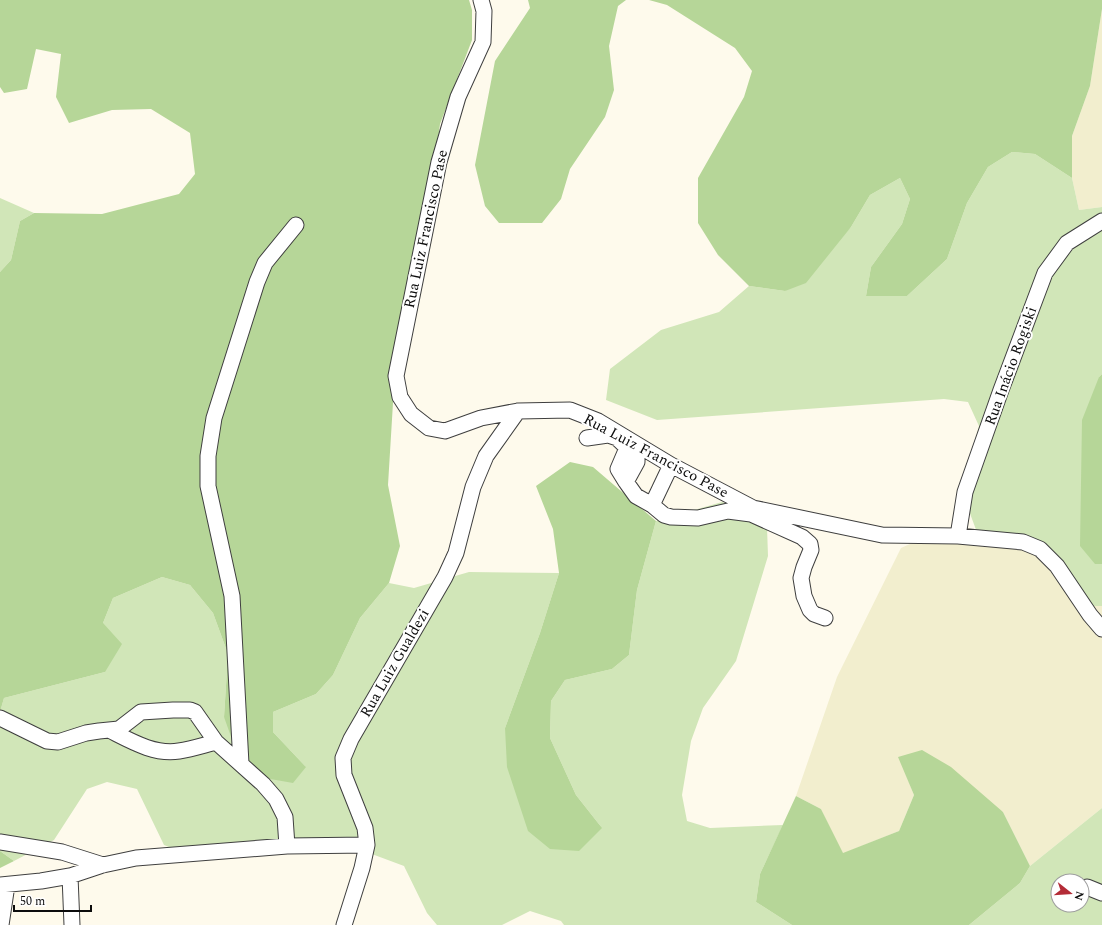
<svg xmlns="http://www.w3.org/2000/svg" width="1102" height="925" font-family="Spectral,serif">
  <style>
    .farmland { fill: #f2eece }
    .green { fill: #d1e6b8; fill-rule: evenodd }
    .forest { fill: #b6d698 }
    .lines { fill: none; stroke-linecap: round; stroke-linejoin: round }
    .minor-casing { stroke: #3f3f3f; stroke-width: 17 }
    .minor { stroke: #fff; stroke-width: 15 }
    .labels { text-anchor: middle; dominant-baseline: central; stroke-width: 4; stroke-linejoin: round; paint-order: stroke }
    .street-label { font-size: 15px; fill: #0c0c0c; stroke: #fff }
  </style>
  <rect width="100%" height="100%" fill="#fefaec"/>
  <!-- farmland -->
  <path class="farmland" d="M1102,9V207L1079,210L1072,178V136L1090,86Z
    M930,535L1039,547L1084,606H1102V808L1030,866L1003,812L899,757L914,795L899,831L842,854L821,809L796,796L837,677L901,548Z"/>
  <!-- green -->
  <path class="green" d="M1012,152L1035,154L1072,178L1079,210L1102,207V374L1099,377L1095,564H1102V606H1085L1039,547L978,535L962,492L979,426L968,402L944,399L657,420L606,400L610,369L661,330L719,312L749,286L785,291L851,227L870,195L900,178L910,199L902,224L871,267L866,296H907L947,259L967,203L988,167Z
    M0,198L34,213L20,221L11,260L0,272Z
    M722,502L752,511L767,527L768,556L736,661L703,708L691,741L682,795L687,821L710,828L783,825L760,874L756,902L792,925H564L561,921L530,911L502,925H437L427,913L404,866L345,844L189,855L164,845L137,789L107,782L87,789L54,840L14,861L0,851V712L4,698L105,672L103,623L113,598L162,577L190,585L213,613L228,654L224,717L306,767L273,732V712L316,694L333,675L360,618L389,583L414,588L469,572L559,573L540,633L505,728L602,828L576,795L550,738L551,701L565,680L612,669L629,655L637,590L656,521Z
    M1102,808V925H969L1020,883L1030,866ZM1058,881H1082V905H1058Z"/>
  <!-- forest -->
  <path class="forest" d="M0,0H469L472,10V40L440,124L429,212L397,337L388,485L400,546L389,583L360,618L333,675L316,694L273,712V732L306,767L293,783L259,777L239,759L224,717L228,654L213,613L190,585L162,577L113,598L103,623L122,644L105,672L4,698L0,712V272L11,260L20,221L34,213L102,214L179,194L195,174L190,133L151,109L112,110L69,123L56,97L61,54L36,49L27,89L4,93L0,87Z
    M528,0H626L618,6L609,46L614,90L605,117L570,169L561,199L542,223H499L485,206L475,165L495,61L530,8Z
    M649,0H1102V9L1090,86L1072,136V178L1035,154L1012,152L988,167L967,203L947,259L907,296H866L871,267L902,224L910,199L900,178L870,195L851,227L806,283L785,291L749,286L718,255L698,223V178L744,97L752,71L735,48L667,5Z
    M1102,374V564H1095L1080,546L1082,420L1099,377Z
    M570,462L593,467L656,521L637,590L629,655L612,669L565,680L551,701L550,738L576,795L602,828L579,851L550,849L528,831L507,767L505,728L540,633L559,573L553,529L536,486Z
    M922,750L951,767L1003,812L1030,866L1020,883L969,925H792L756,902L760,874L796,796L821,809L843,853L899,831L914,795L898,757Z
    M0,851L14,861L0,868Z"/>
  <g class="lines">
    <defs>
      <path id="minor" d="M481,0L484,11L483,42L458,97L439,162L396,376L400,397L411,414L429,428L445,431L481,418L518,411L570,410L598,421L671,465L753,508L882,535L958,536L1023,542L1040,549L1057,566L1090,615L1102,629
        M587,438L608,435L617,438L637,457V462L626,482L636,496L652,505
        M671,465L652,505L664,515L671,517L698,518L728,511L751,514L802,537L810,544L811,550L804,567L801,578L804,596L810,610L814,614L825,618
        M626,482L618,469L627,448
        M958,536L965,492L1001,390L1045,273L1067,243L1102,221
        M0,718L47,741L58,742L86,733L99,731L119,729L141,712L173,710H190L195,712L216,742L263,784L276,799L285,817L287,846
        M109,730C131,741 154,755 179,751C192,749 204,745 216,742
        M241,764L232,596L208,486V456L214,418L257,282L265,263L296,225
        M0,842L62,852L103,865
        M70,876L72,925
        M0,885L41,881L70,876L103,865L136,858L287,846L367,845
        M1082,888L1087,887L1102,893
        M1,925L7,885
        M344,925L362,868L367,845L365,828L344,775L343,758L351,739L445,577L456,553L473,487L486,456L518,411"/>
    </defs>
    <!-- minor casing -->
    <use href="#minor" class="minor-casing"/>
    <!-- minor -->
    <use href="#minor" class="minor"/>
  </g>
  <g class="labels">
    <!-- street labels -->
    <g class="street-label">
      <text transform="translate(426 229) rotate(-78)">Rua Luiz Francisco Pase</text>
      <text transform="translate(1011 366) rotate(-70)">Rua Inácio Rogiski</text>
      <text transform="translate(656 456) rotate(28)">Rua Luiz Francisco Pase</text>
      <text transform="translate(395 663) rotate(-60)">Rua Luiz Gualdezi</text>
    </g>
  </g>
  <!-- north arrow -->
  <g transform="translate(1070 893) rotate(107)"><circle r="19" fill="#ffffff" stroke="#9e9e9e"/>
  <path d="M0-3L7 15L0 10L-7 15Z" fill="#b42c37"/>
  <text y="-6" font-size="11" font-weight="bold" text-anchor="middle" fill="#0c0c0c">N</text>
  </g>
  <!-- scale -->
  <path d="M14 905v6h77v-6" fill="none" stroke="#0c0c0c" stroke-width="2"/>
  <text x="20" y="905" font-size="12" fill="#0c0c0c" stroke="#ffffff" stroke-width="3" paint-order="stroke">50 m</text>
</svg>
